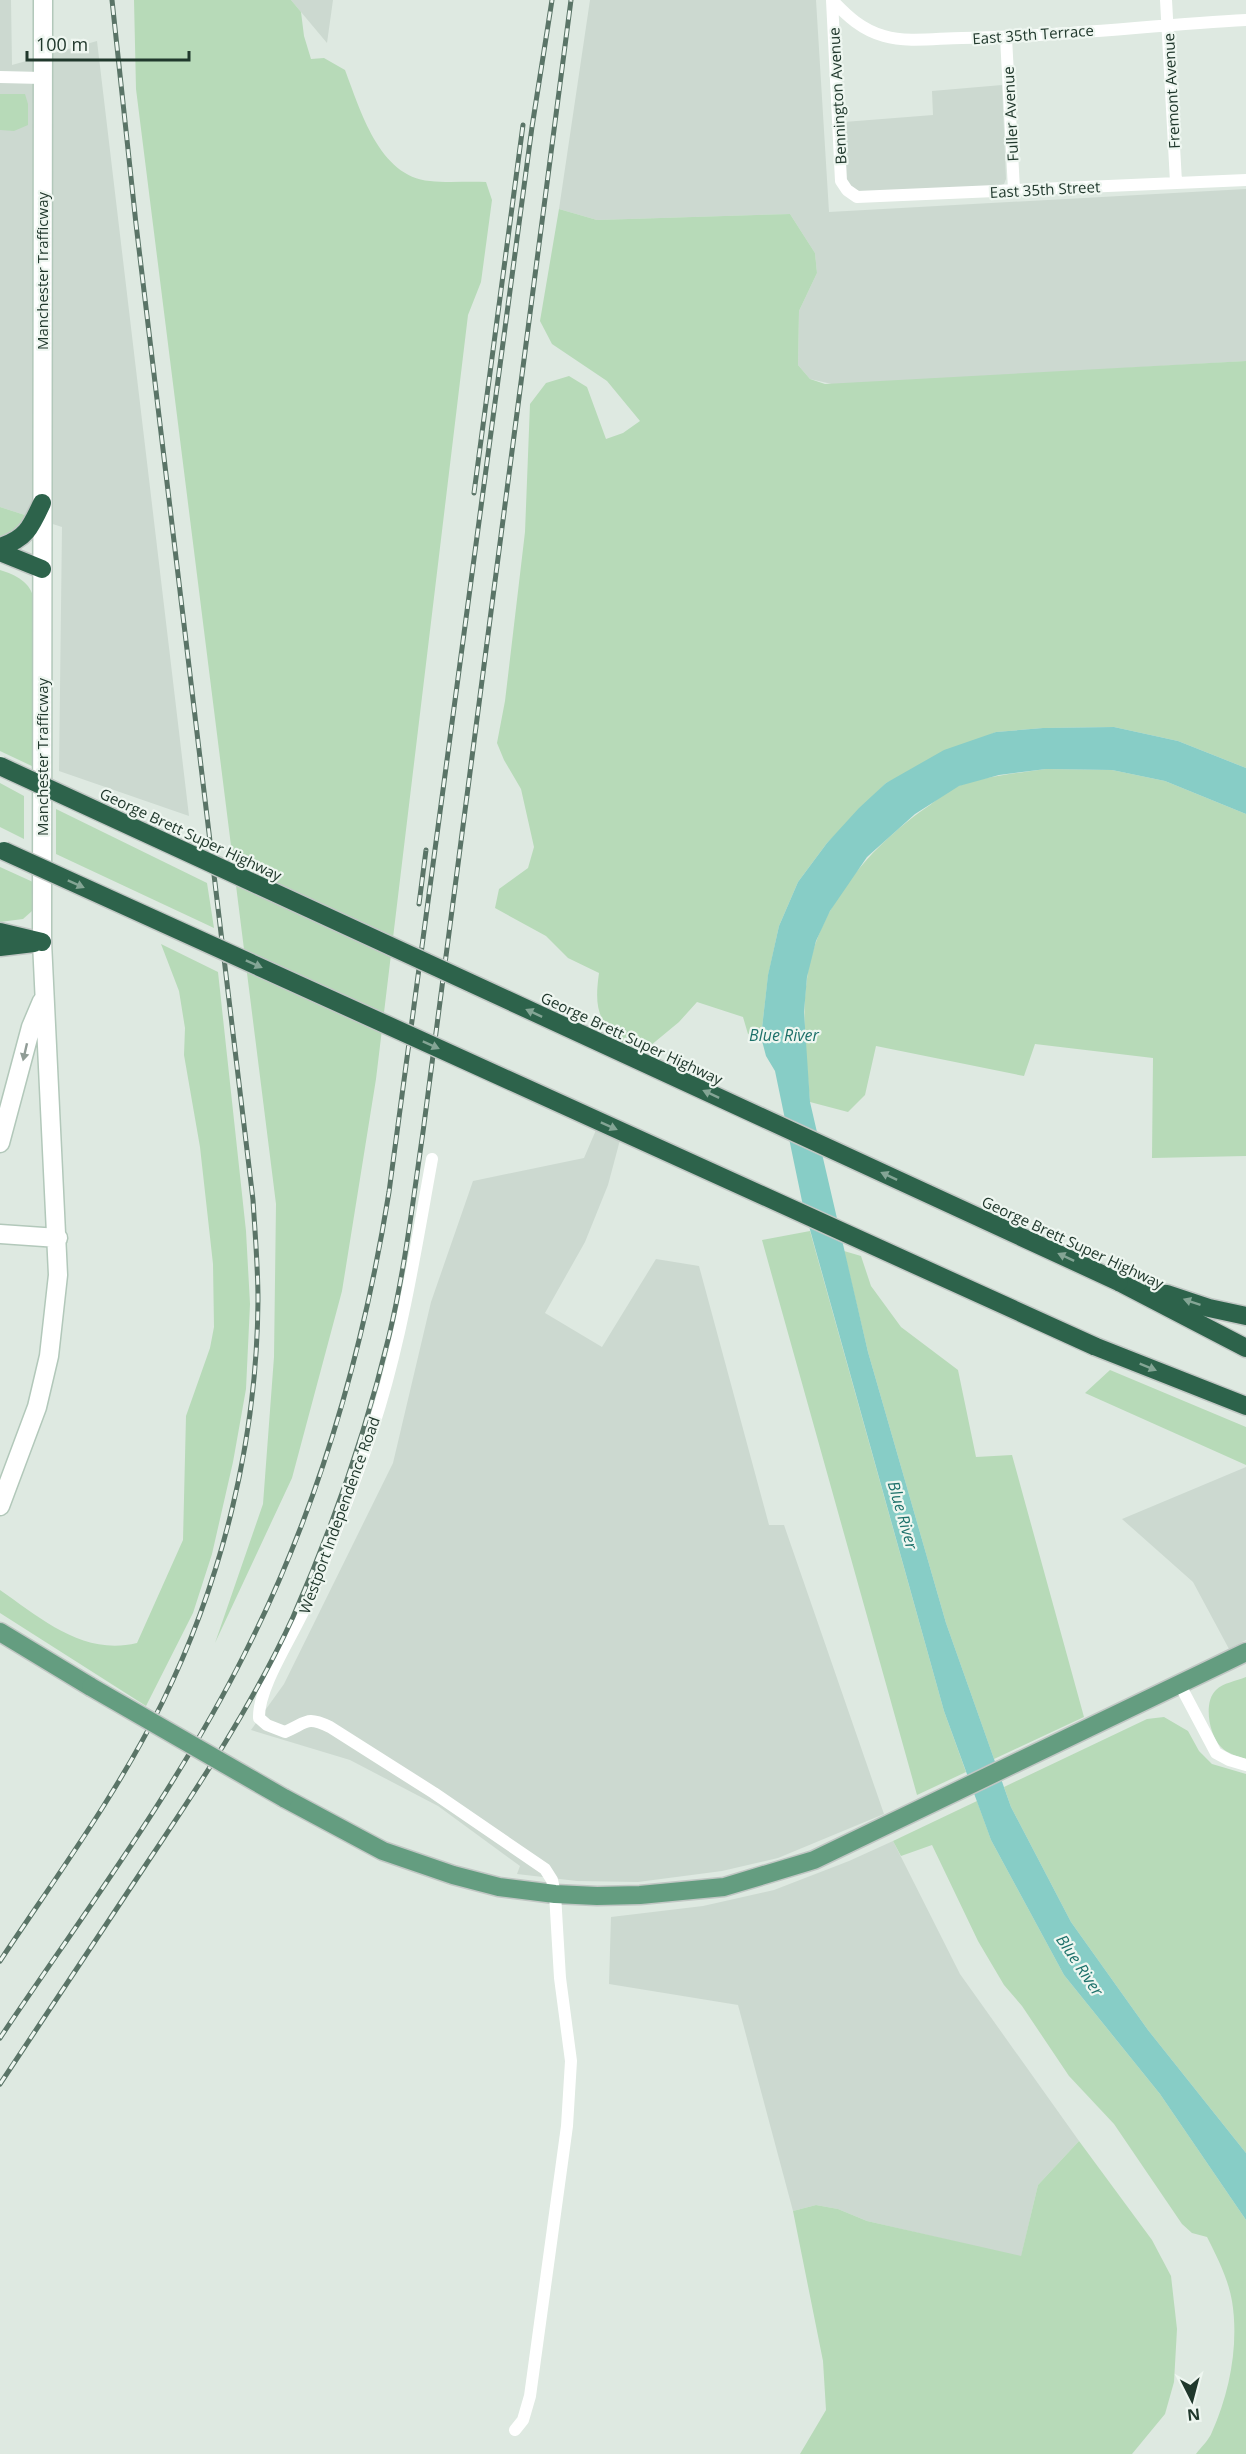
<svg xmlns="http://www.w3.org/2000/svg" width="1246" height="2454" font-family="'Open Sans',sans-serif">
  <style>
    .built { fill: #ccd9d0 }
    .green { fill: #b7dab8 }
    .water { fill: #87cdc6 }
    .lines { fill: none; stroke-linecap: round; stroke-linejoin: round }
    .secondary-casing { stroke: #b2c8ba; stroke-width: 21 }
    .primary-casing { stroke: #c1c7c4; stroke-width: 21 }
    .motorway-casing { stroke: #c1c7c4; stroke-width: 21 }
    .minor { stroke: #fff; stroke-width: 12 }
    .secondary { stroke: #fff; stroke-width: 18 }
    .primary { stroke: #649d80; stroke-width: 18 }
    .motorway { stroke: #2d634b; stroke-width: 18 }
    .rail-casing { stroke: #5a7467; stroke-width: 5 }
    .rail { stroke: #eef6f0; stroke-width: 3; stroke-dasharray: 9; stroke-linecap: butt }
    .primary-bridge-casing { stroke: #c1c7c4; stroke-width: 21; stroke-linecap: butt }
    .motorway-bridge-casing { stroke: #c1c7c4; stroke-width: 21; stroke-linecap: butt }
    .primary-bridge { stroke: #649d80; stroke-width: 18 }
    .motorway-bridge { stroke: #2d634b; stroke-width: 18 }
    .oneway { fill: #84a595 }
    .oneway2 { fill: #909c96 }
    .labels { text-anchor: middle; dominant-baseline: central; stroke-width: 4.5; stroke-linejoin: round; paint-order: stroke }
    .street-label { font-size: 15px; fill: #20382c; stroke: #eef6f0 }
    .water-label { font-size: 16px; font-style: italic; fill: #1d716a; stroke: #eef6f0 }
  </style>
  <rect width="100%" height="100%" fill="#dee9e1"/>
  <!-- built -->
  <path class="built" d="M0,0H11L12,65L97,41L189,816L59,771L62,527L0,507Z
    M291,0H333L327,43L301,12Z
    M590,0H816L829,212L1246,189V361L836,385L810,379L798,365L799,311L817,273L815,253L790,214L597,220L559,209Z
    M1002,85L1006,179L1004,184L998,186L858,192L851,187L846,179L844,122L933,115L932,91Z
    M596,1130L620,1140L608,1185L585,1242L545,1313L602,1347L656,1259L699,1266L769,1525H784L884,1814L778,1858L722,1871L638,1882L577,1881L517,1874L520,1866L438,1806L350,1760L251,1730L284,1684L393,1463L431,1302L473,1181L584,1158Z
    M1246,1467V1640L1229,1649L1193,1582L1122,1519Z
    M893,1841L960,1974L1079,2141L1038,2185L1021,2257L867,2221L838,2209L816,2205L793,2211L738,2005L609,1984L611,1917L703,1906L774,1890L849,1861Z"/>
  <!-- green -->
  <path class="green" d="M134,0H291L301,12L304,36L311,59L324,58L345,70C360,109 379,177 430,181C448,183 467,181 486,182L492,200L481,282L468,315L376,1079L342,1291L292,1478L215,1643L263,1504L274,1357L276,1204L136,89Z
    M0,94H25L28,104V125L14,131L0,130Z
    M559,209L597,220L790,214L815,253L817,273L799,311L798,365L810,379L825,384L1246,361V768L1178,741L1114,727L1043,728L996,732L886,783L827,843L798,882L779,926L768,976L761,1037L748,1034L743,1017L697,1002L679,1022L650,1046L625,1047C598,1021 594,1009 599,973L568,958L546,936L495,908L499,889L528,868L534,847L521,789L504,760L497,743L505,701L525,532L530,404L546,383L569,376L587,387L606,439L623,433L640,421L607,381L552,344L540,321Z
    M0,507L31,517L26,527L0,542Z
    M0,570C16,575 31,582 34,600V767L0,751Z
    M1046,769L1112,770L1165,781L1246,814V1156L1152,1158L1153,1058L1035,1044L1024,1076L876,1046L865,1095L848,1112L810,1102C807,1061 801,1019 807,979C817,907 872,844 930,805C939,798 950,789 961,785C988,776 1018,773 1046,769Z
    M0,783L24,796V839L0,827Z
    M56,809L207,883L214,928L56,854Z
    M0,867L33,882L32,911L23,919L0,922Z
    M161,944L218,972L246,1231L250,1304L246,1389L233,1462L212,1554L193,1613L146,1706L0,1613V1590C42,1619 83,1656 137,1643L183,1540L186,1416L210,1348L214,1327L213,1264L200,1147L184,1055L185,1028L179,991Z
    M810,1231L944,1711L966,1772L917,1795L762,1240Z
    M844,1251L861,1256L871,1286L901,1327L958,1370L976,1457L1012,1455L1084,1717L994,1759L946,1623L868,1352Z
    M1110,1370L1246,1427V1465L1085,1393Z
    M1246,1677V1759C1237,1756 1228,1754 1221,1747C1209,1735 1203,1702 1216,1690C1223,1683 1236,1681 1246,1677Z
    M1164,1717L1188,1731L1199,1751L1212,1764L1246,1774V2153L1148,2030L1071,1922L1011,1807L1004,1787L1147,1719Z
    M977,1801L991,1840L1064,1975L1160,2094L1246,2220V2454H1196C1201,2447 1209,2440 1212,2432C1230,2392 1239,2344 1232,2301C1228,2278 1217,2257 1207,2237L1192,2233L1182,2224L1114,2124L1069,2076L1022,2006L1004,1985L978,1941L932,1845L901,1856L893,1841Z
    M1079,2141L1152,2240L1171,2276L1177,2329L1174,2382L1165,2414L1132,2454H800L826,2410L823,2361L793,2211L816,2205L838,2209L867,2221L1021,2256L1038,2185Z"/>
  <!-- water -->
  <path class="water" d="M1114,727L1178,741L1246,768V814L1165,781L1112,770L1046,769L999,775L959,786L915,814L867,857L830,911L816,941L807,977L804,1012L810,1102L868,1352L946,1623L1011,1807L1071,1922L1148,2030L1246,2153V2220L1160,2094L1064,1975L991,1840L944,1711L802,1201L775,1071L766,1056L761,1037L768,975L779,926L798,882L827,843L859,808L886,783L944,750L996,732L1043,728Z"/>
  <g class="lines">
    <defs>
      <path id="secondary" d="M0,1143L31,1027L42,1001
        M0,1234L58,1238
        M0,1506L37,1407L49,1356L58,1275L42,942L43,0"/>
      <path id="primary" d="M0,1632L91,1687
        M284,1798L383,1851L453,1875L499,1887L555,1894L597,1896L640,1895L724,1887L814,1860L1246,1652"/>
      <path id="motorway" d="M0,547C26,539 31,527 42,503
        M0,552L42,569
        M0,932L42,942
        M0,947L34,943
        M1119,1282L1246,1348
        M1149,1293L1167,1294L1209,1308L1246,1316
        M1094,1346L1246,1406"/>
    </defs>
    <!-- secondary casing -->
    <use href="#secondary" class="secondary-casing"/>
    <!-- primary casing -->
    <use href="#primary" class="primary-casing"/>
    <!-- motorway casing -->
    <use href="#motorway" class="motorway-casing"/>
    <!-- minor -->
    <path class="minor" d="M832,0L841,181L847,190L857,197L1246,180
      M832,0C847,16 862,30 884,36C908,43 938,38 962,38C1057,37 1151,25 1246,20
      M1166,0L1176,182
      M1006,37L1014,190
      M0,77L42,78
      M432,1159C417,1241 404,1325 380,1405C360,1471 334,1537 308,1601C295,1633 258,1686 259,1718L267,1725L285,1732C308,1722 306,1716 330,1727L434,1793L545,1869L552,1880L555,1894L560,1978L571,2061L567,2126L530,2396L523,2420L515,2430
      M1180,1685L1216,1753L1229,1760L1246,1765"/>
    <!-- secondary -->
    <use href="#secondary" class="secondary"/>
    <!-- primary -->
    <use href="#primary" class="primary"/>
    <!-- motorway -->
    <use href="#motorway" class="motorway"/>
    <defs>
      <path id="rail" d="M474,493L523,125
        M419,904L426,850
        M0,1961C56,1877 117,1794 162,1703C223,1579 257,1439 258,1300C258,1267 255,1233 253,1200L136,224L112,0
        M0,2038C84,1913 176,1790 244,1655C319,1508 363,1353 389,1192L532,127L552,0
        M0,2084C49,2010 98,1937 147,1863C200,1784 253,1704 293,1617C333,1526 366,1432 389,1336C405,1269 413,1200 423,1132L571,0"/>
    </defs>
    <!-- rail casing -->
    <use href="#rail" class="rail-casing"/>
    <!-- rail -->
    <use href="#rail" class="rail"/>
    <defs>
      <path id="primary-bridge" d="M91,1687L284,1798"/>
      <path id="motorway-bridge" d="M0,766L1119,1282
        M4,851L1094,1346"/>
    </defs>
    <!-- primary-bridge casing -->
    <use href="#primary-bridge" class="primary-bridge-casing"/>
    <!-- motorway-bridge casing -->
    <use href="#motorway-bridge" class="motorway-bridge-casing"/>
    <!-- primary-bridge -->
    <use href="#primary-bridge" class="primary-bridge"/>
    <!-- motorway-bridge -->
    <use href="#motorway-bridge" class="motorway-bridge"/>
  </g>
  <!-- one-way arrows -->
  <defs><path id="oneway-solid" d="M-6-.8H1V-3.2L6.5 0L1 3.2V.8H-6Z" transform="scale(1.5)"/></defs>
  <g class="oneway">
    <use href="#oneway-solid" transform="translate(76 884) rotate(24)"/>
    <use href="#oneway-solid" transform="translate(254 964) rotate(24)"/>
    <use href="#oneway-solid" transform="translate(534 1013) rotate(-155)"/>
    <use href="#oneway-solid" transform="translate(431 1045) rotate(24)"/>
    <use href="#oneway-solid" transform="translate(711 1094) rotate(-155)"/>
    <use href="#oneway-solid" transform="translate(609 1126) rotate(24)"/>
    <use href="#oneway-solid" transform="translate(889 1176) rotate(-155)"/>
    <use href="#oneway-solid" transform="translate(1066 1257) rotate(-155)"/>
    <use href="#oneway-solid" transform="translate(1192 1302) rotate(-161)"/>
    <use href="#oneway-solid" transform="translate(1148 1367) rotate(22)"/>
  </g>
  <use class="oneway2" href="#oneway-solid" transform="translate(25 1052) rotate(103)"/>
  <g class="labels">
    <!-- street labels -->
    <g class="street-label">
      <text transform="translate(1033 34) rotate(-4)">East 35th Terrace</text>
      <text transform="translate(1171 91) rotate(-93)">Fremont Avenue</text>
      <text transform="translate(837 96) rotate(-93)">Bennington Avenue</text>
      <text transform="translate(1010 114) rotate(-93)">Fuller Avenue</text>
      <text transform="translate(1045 189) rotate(-3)">East 35th Street</text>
      <text transform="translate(42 271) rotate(-90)">Manchester Trafficway</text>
      <text transform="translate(42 757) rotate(-90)">Manchester Trafficway</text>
      <text transform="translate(191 834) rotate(25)">George Brett Super Highway</text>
      <text transform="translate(632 1038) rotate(25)">George Brett Super Highway</text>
      <text transform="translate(1073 1242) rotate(25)">George Brett Super Highway</text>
      <text transform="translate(339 1515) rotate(-70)">Westport Independence Road</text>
    </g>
    <!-- water labels -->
    <g class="water-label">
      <text x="784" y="1035">Blue River</text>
      <text transform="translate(903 1515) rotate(74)">Blue River</text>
      <text transform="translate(1080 1965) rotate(56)">Blue River</text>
    </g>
  </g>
  <!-- north arrow -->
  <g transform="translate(1192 2400) rotate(174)" stroke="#eef6f0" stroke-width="4.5" paint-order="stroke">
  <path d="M0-4.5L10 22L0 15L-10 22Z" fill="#20382c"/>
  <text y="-9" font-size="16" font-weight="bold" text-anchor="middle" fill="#20382c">N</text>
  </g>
  <!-- scale -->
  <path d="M27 51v9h162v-9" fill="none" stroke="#20382c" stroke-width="3"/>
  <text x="36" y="51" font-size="18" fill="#20382c" stroke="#eef6f0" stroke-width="4.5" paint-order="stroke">100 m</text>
</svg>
